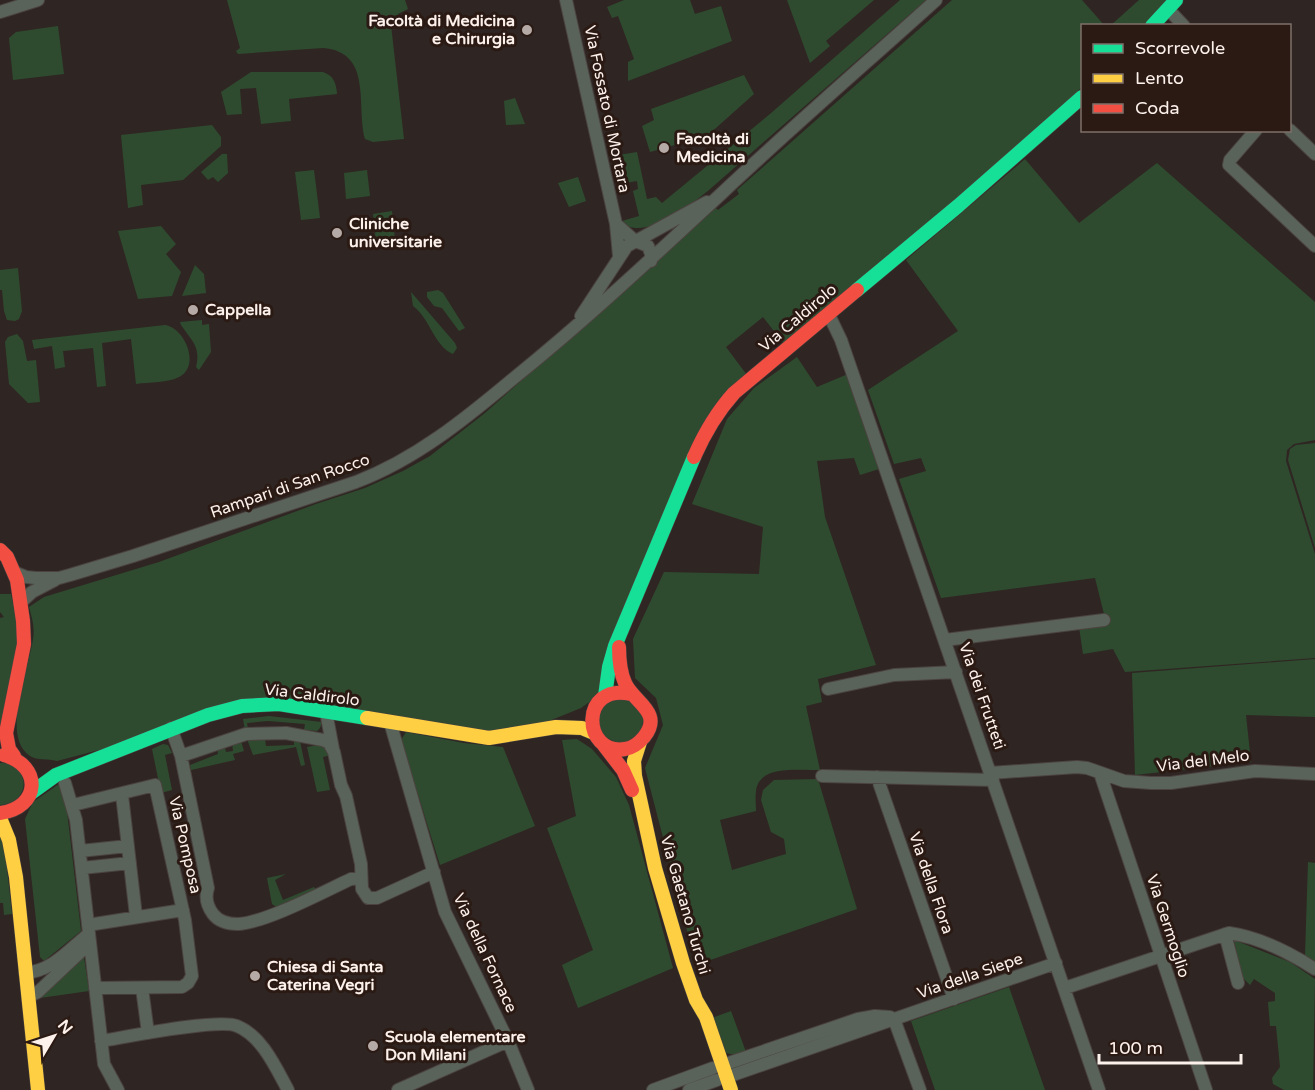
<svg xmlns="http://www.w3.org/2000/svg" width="1315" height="1090" font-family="'Varela Round',sans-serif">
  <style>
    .green { fill: #2f4b2f }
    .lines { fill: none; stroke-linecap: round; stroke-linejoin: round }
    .street-casing { stroke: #4b4340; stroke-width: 14 }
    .fast-casing { stroke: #4b4340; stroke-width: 15 }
    .slow-casing { stroke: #4b4340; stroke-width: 15 }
    .jam-casing { stroke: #4b4340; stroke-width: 15 }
    .street { stroke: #5a635a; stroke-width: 12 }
    .fast { stroke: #16e098; stroke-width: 14 }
    .slow { stroke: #ffcf43; stroke-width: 14 }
    .jam { stroke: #f24e42; stroke-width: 14 }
    .poi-dot { fill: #b5aaa6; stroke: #2b1a14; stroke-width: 2 }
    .labels { text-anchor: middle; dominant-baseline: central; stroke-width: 6; stroke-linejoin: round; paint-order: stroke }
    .poi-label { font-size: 16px; font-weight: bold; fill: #fdf1ec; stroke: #2b1a14; text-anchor: start }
    .street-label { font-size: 16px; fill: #fdf1ec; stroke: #2b1a14 }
  </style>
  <rect width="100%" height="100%" fill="#2f2623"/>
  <!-- green -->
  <path class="green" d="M227,0H405L408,9L398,14L397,24L391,25L404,139L373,142L365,139C356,105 373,52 323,48L238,54L236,51L240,48Z
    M624,0H690L695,14L721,6L732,41L628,81V62L634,59L618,16L612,18L607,7Z
    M787,0H874L826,41L830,46L810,63Z
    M900,0H926L709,190C691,204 662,228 637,228C633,228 627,226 623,225L622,221L639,216L633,191L638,189L637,181L625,183L619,155L637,152L647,199L656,197L662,203L770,114Z
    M952,0H1082L1104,25L1082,26V87L1040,128L784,344L763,317L726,347L747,375L717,402L601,689L595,698L581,708L544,723L502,733L289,700L57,761C48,758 38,761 30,756C0,736 29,668 33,639C35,627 32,618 29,607L44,597L159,562L316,504L365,488L403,471L430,456L485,413L716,208L718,210L739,194L737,190Z
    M1139,0H1167L1144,25L1110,26Z
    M58,26L64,74L13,80L9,38L16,32Z
    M251,72H323C334,76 336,83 337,94L289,99L291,121L261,124L256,88L240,89L242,114L227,115L221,92Z
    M744,75L754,94L707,136L650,152L642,126L654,120L651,109Z
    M515,98L525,124L506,125L504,101Z
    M212,125L221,137V146L183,180L141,185L143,205L128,208L121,135Z
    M222,154H227L228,173L218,182L213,177L208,180L201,172Z
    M1025,159L1079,223L1157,163L1315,302V440L1294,444L1287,450L1286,461L1315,554V658L1125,672L1113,649L1083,654L1079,627L1106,622L1095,578L941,598L899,479L926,471L921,458L894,464L868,390L958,331L906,260Z
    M314,170L320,218L301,220L295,172Z
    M367,170L370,196L346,199L344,173Z
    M578,177L586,201L569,207L558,183Z
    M392,211L395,240L376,242L373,214Z
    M161,226L176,244L166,254L181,272L172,296L138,299L118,231Z
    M195,265L204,274L206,293L182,296Z
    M18,268L22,311L19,319L15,321L7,320L4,311L2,290H0V270Z
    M438,290L443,293L465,328L459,331L442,308L434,306L427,297V292Z
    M411,292L455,343L457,348L453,354C434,346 430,318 413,306Z
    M202,320V325L209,324L211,352L199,370L196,367C201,347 192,341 181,325L180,322Z
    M165,325C185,328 201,366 179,377C168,383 149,382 136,384L131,339L102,343L106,386L97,387L93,348L63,351L65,367L55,369L52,346L34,349L32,340Z
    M17,334L23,341L27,361L36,360L40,402L28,403L9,384L5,342L8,337Z
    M797,357L817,387L848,374L879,469L860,475L854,458L817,461L825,517L876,665L818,679L822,702L806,706L820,770C800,771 759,764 756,791C755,798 756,805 756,811L720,820L732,870L786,854L784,839L771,832L761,800L763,790L774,780L818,779L857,909L696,965L645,768L663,725L656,698L635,678L633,639L664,572L759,574L763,527L692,504L727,419L754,388Z
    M1315,443V548L1288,460L1290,449L1296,445Z
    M0,594H11L20,640L0,726V618L4,617L0,612Z
    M1315,659V717L1246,715L1251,762L1135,775L1132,673Z
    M629,698L644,716L641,732L622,745L601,735L597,713L607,701Z
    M269,716L322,722L320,728L317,731L304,730L305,724L268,721L247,723L248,729L245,730L243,719Z
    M406,732L464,743L503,747L535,826L440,865L401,740Z
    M294,738L300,741L305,765L301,766L296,747L253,755L247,739H265L266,746L294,745Z
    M577,739L592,749L616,777L629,805L673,968L578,1008L562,965L593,950L547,828L576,816L562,740Z
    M241,741L244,751L233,754L235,760L191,770L190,765L218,754L217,746L224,744L226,752L233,751L232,742Z
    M163,744L168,745L172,753L165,755L172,790L161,793L152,749Z
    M323,744L331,755L323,757L330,790L317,792L307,747Z
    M0,763C31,763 32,803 0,805Z
    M59,784L66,803L81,931L44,961L40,957L25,819L33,802Z
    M0,825L3,832L12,914L4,915L3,903H0Z
    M1308,862L1315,863V962L1305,956Z
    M286,874L275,880L283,900L314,887L316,890L278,908L272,904L267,878Z
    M1234,940L1290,962L1315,979L1313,1090H1284L1273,1084L1272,1078L1280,1067L1276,1026H1270L1268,1002L1275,1001V993L1254,979L1250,985L1242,977Z
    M84,957L89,991L40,998Z
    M1009,987L1045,1090H935L911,1021Z
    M731,1011L746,1052L735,1055L726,1053L709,1019Z"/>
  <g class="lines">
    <defs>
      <path id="street" d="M566,0L616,224L619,256
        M1168,9L1184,26
        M0,12L38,0
        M1256,130L1230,160L1229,165L1315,246
        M1290,130L1315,154
        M616,224L635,241L648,246L651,254V261
        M829,315L841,340L1099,1090
        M581,316L627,246L707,202
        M14,572L26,577L36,578H59L70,575L133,556L356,482C416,459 465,419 514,378C586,320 653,257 721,194C791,128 864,65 936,0
        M20,603L32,592L55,580
        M945,640L1104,620
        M828,689L894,675L956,672
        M326,712L333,749
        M390,722L445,912L508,1041L528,1090
        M171,728L181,756L208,888C205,897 207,906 213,914C219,922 229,924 238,924C265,923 325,891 351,879L361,878
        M181,756L246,734L286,733L323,740L329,743L334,752L341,785L346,796L361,864L362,889L368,898H377L434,872
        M990,773L1077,767L1087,768L1124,781L1151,783H1171L1255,771L1315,774
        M1100,773L1206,1090
        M822,776L993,780
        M877,777L954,999
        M65,783L76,820L104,1064L118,1090
        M122,795L136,916
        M73,805L155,785L185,920L192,976L188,983L182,987L95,988
        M80,851L128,846
        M82,868L130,863
        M88,925L183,910
        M1225,934L1238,983
        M25,973C51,971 67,952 86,936
        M142,988L148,1033
        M1065,988L1229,933C1258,937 1290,953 1315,969
        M28,997L38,992L90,943
        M894,1019L920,1090
        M101,1041C126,1037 219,1018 237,1026C262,1036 276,1068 288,1090
        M723,1065L858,1019L875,1016L890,1017
        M727,1077L1056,963
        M398,1090L508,1041
        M653,1090L713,1068
        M689,1090L717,1080"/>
      <path id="fast" d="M1152,26L1176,0
        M857,290L958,206L1082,97
        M605,696L609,667L615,646L694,457
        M31,793L56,775L208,715L242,706L279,704L367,718"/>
      <path id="slow" d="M367,718L489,738L556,727L582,728L594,733
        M640,742L634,761L635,776L655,868L683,963L696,1000L706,1017L731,1090
        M0,818L9,840L16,877L38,1090"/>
      <path id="jam" d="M694,457C705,432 716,413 734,393L857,290
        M0,550L7,557L17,580L23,621L24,644L6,733L9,749L14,756
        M619,647C619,659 620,672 625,683C633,702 664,712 644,737C639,743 633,748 625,749C582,756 579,682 631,694
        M603,744L623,770L632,790
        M0,813C40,808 43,766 4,755"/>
    </defs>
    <!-- street casing -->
    <use href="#street" class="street-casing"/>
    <!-- fast casing -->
    <use href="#fast" class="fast-casing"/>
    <!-- slow casing -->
    <use href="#slow" class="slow-casing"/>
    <!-- jam casing -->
    <use href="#jam" class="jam-casing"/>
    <!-- street -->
    <use href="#street" class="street"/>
    <!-- fast -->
    <use href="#fast" class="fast"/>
    <!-- slow -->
    <use href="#slow" class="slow"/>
    <!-- jam -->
    <use href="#jam" class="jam"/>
  </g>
  <!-- markers -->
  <g class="poi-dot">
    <circle cx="527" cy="30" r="6"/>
    <circle cx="664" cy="148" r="6"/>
    <circle cx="337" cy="233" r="6"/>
    <circle cx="193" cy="310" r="6"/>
    <circle cx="255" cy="976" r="6"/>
    <circle cx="373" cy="1046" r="6"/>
  </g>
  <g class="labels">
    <!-- poi labels -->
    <g class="poi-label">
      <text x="515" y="21" text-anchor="end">Facoltà di Medicina<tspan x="515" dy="18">e Chirurgia</tspan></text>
      <text x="676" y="139">Facoltà di<tspan x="676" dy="18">Medicina</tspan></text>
      <text x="349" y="224">Cliniche<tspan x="349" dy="18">universitarie</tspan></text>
      <text x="205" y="310">Cappella</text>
      <text x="267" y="967">Chiesa di Santa<tspan x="267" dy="18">Caterina Vegri</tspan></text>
      <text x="385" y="1037">Scuola elementare<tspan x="385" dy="18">Don Milani</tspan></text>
    </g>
    <!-- street labels -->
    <g class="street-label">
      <text transform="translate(607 109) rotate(78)">Via Fossato di Mortara</text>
      <text transform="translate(798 318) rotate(-40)">Via Caldirolo</text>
      <text transform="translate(290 486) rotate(-19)">Rampari di San Rocco</text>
      <text transform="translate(312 695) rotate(7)">Via Caldirolo</text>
      <text transform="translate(982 696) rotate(71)">Via dei Frutteti</text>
      <text transform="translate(1203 761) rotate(-7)">Via del Melo</text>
      <text transform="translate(185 845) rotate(77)">Via Pomposa</text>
      <text transform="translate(931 883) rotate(71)">Via della Flora</text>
      <text transform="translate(685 905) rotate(74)">Via Gaetano Turchi</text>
      <text transform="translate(1168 926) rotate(72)">Via Germoglio</text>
      <text transform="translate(485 953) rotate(65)">Via della Fornace</text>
      <text transform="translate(970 976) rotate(-19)">Via della Siepe</text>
    </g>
  </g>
  <!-- legend -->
  <rect x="1081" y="24" width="210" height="108" fill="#2b1a14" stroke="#7f706a" stroke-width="1.5"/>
  <rect x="1093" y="44" width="30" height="9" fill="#16e098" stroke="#7f706a" stroke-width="1.5"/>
  <text x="1135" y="54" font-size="18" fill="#fdf1ec">Scorrevole</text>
  <rect x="1093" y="74" width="30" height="9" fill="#ffcf43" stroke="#7f706a" stroke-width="1.5"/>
  <text x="1135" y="84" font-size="18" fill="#fdf1ec">Lento</text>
  <rect x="1093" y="104" width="30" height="9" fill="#f24e42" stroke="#7f706a" stroke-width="1.5"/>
  <text x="1135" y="114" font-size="18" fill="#fdf1ec">Coda</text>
  <!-- north arrow -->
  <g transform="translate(54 1036) rotate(51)" stroke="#2b1a14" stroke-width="4.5" paint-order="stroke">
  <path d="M0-4.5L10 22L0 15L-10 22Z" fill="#fdf1ec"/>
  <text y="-9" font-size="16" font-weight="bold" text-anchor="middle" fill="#fdf1ec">N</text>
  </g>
  <!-- scale -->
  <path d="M1099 1054v9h142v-9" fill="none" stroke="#fdf1ec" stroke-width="3"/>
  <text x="1108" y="1054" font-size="18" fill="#fdf1ec" stroke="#2b1a14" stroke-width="4.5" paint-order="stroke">100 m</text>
</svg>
